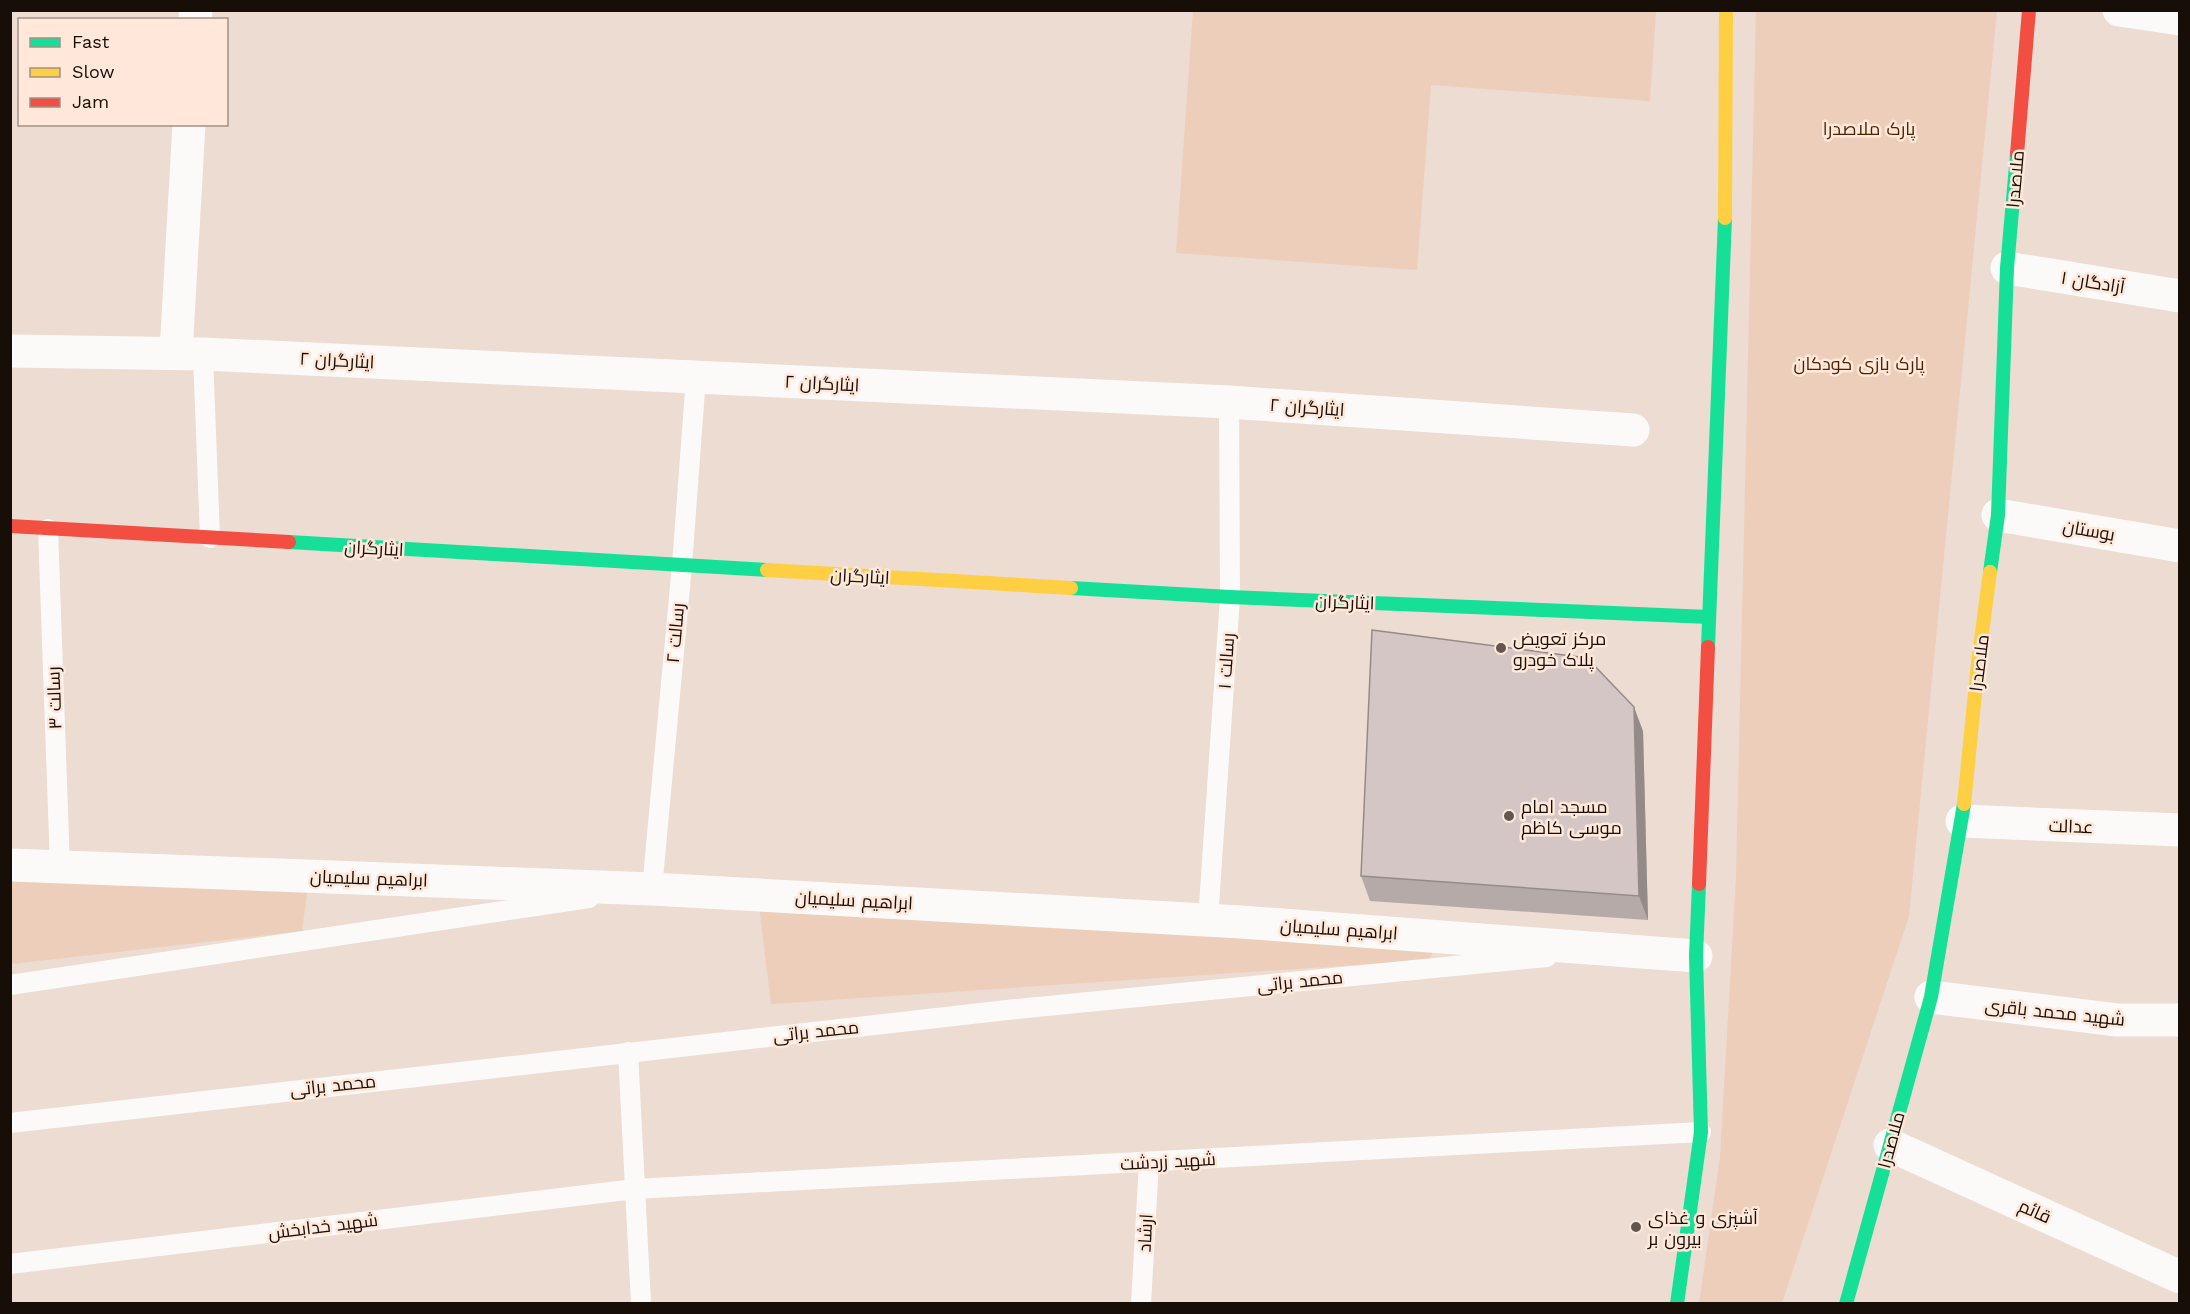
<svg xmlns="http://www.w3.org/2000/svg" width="2190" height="1314" font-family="'Work Sans',Cairo,sans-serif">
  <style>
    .green { fill: #ecceba }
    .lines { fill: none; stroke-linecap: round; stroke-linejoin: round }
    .lane { stroke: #fcfaf8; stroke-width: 20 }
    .street { stroke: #fcfaf8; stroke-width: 33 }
    .fast { stroke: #16e098; stroke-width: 14 }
    .slow { stroke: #ffcf43; stroke-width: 14 }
    .jam { stroke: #f24e42; stroke-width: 14 }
    .wall { fill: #b6aaa9 }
    .shaded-wall { fill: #948b89 }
    .building { fill: #d4c6c4; stroke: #948b89; stroke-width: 1.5 }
    .poi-dot { fill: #62564e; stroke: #ffe8d9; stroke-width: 2 }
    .labels { text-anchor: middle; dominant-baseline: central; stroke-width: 5; stroke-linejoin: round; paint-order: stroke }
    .park-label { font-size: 18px; fill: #4b2404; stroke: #ffe8d9 }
    .street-label { font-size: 18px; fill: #170e07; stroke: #ffe8d9 }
    .poi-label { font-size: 18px; fill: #170e07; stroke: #ffe8d9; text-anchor: start }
  </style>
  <rect width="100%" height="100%" fill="#ecdcd2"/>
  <!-- green -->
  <path class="green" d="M1193,11H1656L1650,101L1431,85L1417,270L1176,253Z
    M1756,11H1997L1909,916L1782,1303L1699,1304L1720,1157L1736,877Z
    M11,874L308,885L302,931L11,964Z
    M759,905L1436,946L1429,960L771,1004Z"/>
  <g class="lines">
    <!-- lane -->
    <path class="lane" d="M203,354L210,538
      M48,529L60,867
      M642,890L652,889L682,565L696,377
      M1208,920L1230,597L1229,402
      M10,985L589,898
      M628,1052L641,1304
      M10,1123L1016,1009L1547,957
      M10,1264L635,1189L1701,1132
      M1141,1304L1149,1162"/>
    <!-- street -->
    <path class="street" d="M2119,10L2180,19
      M195,20L196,10
      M2007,268L2180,296
      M10,351L203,354L1229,402L1633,430
      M176,353L189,124
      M1998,515L2180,546
      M1962,821L2180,830
      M10,865L652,889L1241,922L1696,956
      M1931,997L2117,1020H2180
      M1890,1145L2180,1277"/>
    <!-- fast -->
    <path class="fast" d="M289,542L767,570
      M1990,572L1998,515L2007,268L2017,154
      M1071,588L1230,597L1709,617
      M1708,647L1725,218
      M1677,1304L1701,1132L1696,956L1699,884
      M1846,1304L1931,997L1964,804"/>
    <!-- slow -->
    <path class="slow" d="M1725,218L1726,10
      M767,570L1071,588
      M1964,804L1978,663L1990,572"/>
    <!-- jam -->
    <path class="jam" d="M2017,154L2029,10
      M10,526L289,542
      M1699,884L1708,647"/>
  </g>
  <!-- wall -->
  <path class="wall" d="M1643,731L1648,920L1370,901L1361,876Z"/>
  <!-- shaded-wall -->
  <path class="shaded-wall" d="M1634,707L1643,731L1648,920L1639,896Z"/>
  <!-- building -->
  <path class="building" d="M1372,630L1587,658L1634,707L1639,896L1361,876Z"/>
  <!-- markers -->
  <g class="poi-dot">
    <circle cx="1501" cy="648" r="6"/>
    <circle cx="1509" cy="816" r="6"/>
    <circle cx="1636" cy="1227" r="6"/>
  </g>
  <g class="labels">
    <!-- park labels -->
    <g class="park-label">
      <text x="1869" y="128">پارک ملاصدرا</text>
      <text x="1859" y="363">پارک بازی کودکان</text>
    </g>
    <!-- street labels -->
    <g class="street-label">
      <text transform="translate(2015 179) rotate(-85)">ملاصدرا</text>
      <text transform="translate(2093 282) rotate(9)">آزادگان ۱</text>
      <text transform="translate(337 360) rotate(3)">ایثارگران ۲</text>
      <text transform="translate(822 383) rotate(3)">ایثارگران ۲</text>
      <text transform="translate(1307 407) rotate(4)">ایثارگران ۲</text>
      <text transform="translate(2089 530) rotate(10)">بوستان</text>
      <text transform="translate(374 548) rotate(3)">ایثارگران</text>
      <text transform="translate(860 576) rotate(3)">ایثارگران</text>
      <text transform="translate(1345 602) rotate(2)">ایثارگران</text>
      <text transform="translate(675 633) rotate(-85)">رسالت ۲</text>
      <text transform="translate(1226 661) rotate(-86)">رسالت ۱</text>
      <text transform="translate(1979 663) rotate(-83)">ملاصدرا</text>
      <text transform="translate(54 698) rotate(-92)">رسالت ۳</text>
      <text transform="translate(2071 826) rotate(2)">عدالت</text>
      <text transform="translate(369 878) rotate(2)">ابراهیم سلیمیان</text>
      <text transform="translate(854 900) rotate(3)">ابراهیم سلیمیان</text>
      <text transform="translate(1339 929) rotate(4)">ابراهیم سلیمیان</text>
      <text transform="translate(1300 981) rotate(-6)">محمد براتی</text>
      <text transform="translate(2055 1012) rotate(6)">شهید محمد باقری</text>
      <text transform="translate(816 1031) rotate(-6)">محمد براتی</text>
      <text transform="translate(333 1085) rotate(-6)">محمد براتی</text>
      <text transform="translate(1891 1140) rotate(-75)">ملاصدرا</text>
      <text transform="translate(1168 1161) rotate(-3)">شهید زردشت</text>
      <text transform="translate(2035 1211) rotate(24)">قائم</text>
      <text transform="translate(323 1226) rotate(-7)">شهید خدابخش</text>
      <text transform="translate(1145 1233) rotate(-87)">ارشاد</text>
    </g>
    <!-- poi labels -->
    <g class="poi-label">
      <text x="1513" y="638">مرکز تعویض<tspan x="1513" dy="21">پلاک خودرو</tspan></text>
      <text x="1521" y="806">مسجد امام<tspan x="1521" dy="21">موسی کاظم</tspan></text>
      <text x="1648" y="1217">آشپزی و غذای<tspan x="1648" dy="21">بیرون بر</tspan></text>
    </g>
  </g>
  <!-- border -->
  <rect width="2190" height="1314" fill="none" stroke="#170e07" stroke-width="24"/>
  <!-- legend -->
  <rect x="18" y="18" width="210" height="108" fill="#ffe8d9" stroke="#a29185" stroke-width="1.5"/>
  <rect x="30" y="38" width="30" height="9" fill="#16e098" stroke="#a29185" stroke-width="1.5"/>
  <text x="72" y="48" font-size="18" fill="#170e07">Fast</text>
  <rect x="30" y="68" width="30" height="9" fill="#ffcf43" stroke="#a29185" stroke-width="1.5"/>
  <text x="72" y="78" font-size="18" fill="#170e07">Slow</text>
  <rect x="30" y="98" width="30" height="9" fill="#f24e42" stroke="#a29185" stroke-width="1.5"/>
  <text x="72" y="108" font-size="18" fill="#170e07">Jam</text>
</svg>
